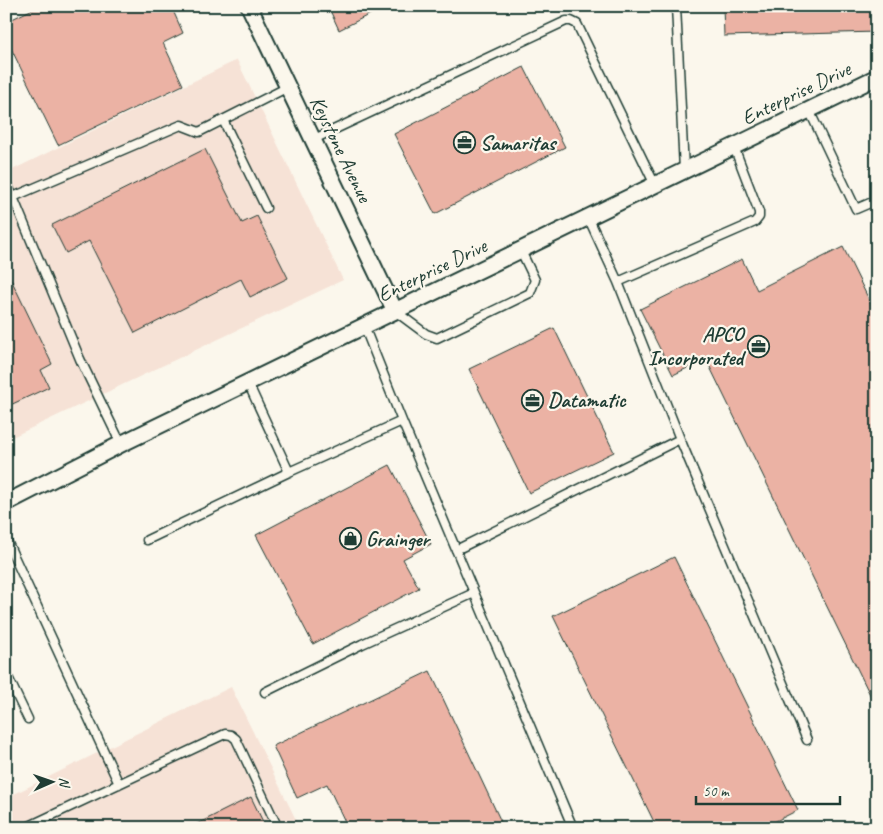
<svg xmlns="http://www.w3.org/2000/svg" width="883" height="834" font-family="Caveat,sans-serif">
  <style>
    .built { fill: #f6e2d6 }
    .building { fill: #ebb2a4; stroke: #1f3d34 }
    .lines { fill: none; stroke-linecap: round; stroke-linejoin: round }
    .service-casing { stroke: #1f3d34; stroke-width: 11 }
    .minor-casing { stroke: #1f3d34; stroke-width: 19 }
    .service { stroke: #fbf7ec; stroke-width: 8 }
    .minor { stroke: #fbf7ec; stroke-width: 15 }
    .labels { text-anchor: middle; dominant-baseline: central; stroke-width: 4.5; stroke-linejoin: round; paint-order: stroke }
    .street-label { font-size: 21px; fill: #1f3d34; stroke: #fbf7ec }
    .poi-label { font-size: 21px; font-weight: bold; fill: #1f3d34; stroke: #fbf7ec; text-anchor: start }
  </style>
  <rect width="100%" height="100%" fill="#fbf7ec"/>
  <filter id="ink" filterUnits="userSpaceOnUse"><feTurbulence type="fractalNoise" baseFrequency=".02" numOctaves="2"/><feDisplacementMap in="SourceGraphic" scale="10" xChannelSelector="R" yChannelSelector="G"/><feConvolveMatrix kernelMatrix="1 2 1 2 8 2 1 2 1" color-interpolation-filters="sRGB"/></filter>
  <g filter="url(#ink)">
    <!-- built -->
    <path class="built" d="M237,60L343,280L6,440V173Z
      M231,687L300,828H6V798Z"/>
    <!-- building -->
    <path class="building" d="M39,6H171L183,33L163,43L183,85L58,145L6,38V22Z
      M328,6H386L339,30Z
      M723,6H877V32L724,36Z
      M524,67L565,147L435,214L394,134Z
      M205,149L242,223L257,216L288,278L250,297L241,279L135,333L89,241L66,253L52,225Z
      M843,247L877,316V709L706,359L673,375L640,309L742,259L757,290Z
      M6,269L52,364L41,370L49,387L6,407Z
      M554,328L614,452L529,493L469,369Z
      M390,465L431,544L403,559L419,588L313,644L256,535Z
      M674,557L798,810L762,828H657L553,616Z
      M430,671L504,828H348L327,784L297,798L273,746Z
      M251,797L266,828H189Z"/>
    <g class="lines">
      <defs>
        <path id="service" d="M676,6L684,170
          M809,110L856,209L877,200
          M223,120L266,208
          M312,140L566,21H571L577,24L655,185
          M6,182L13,197
          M588,217L618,282L680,439L807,740
          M618,282L755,222L759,217V212L734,147
          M395,311L426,334L437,338L530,293L535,280L521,251
          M364,326L402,421L573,828
          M248,383L289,472L402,421
          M121,444L80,359L13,197L181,125L199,132L288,87
          M6,539L119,784
          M147,540L289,472
          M456,550L680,439
          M6,673L28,719
          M265,692L362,644L474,593
          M25,828L225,734L231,735L236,739L278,828"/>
        <path id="minor" d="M249,6L395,311
          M6,503L121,444L877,77"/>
      </defs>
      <!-- service casing -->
      <use href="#service" class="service-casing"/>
      <!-- minor casing -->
      <use href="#minor" class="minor-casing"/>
      <!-- service -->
      <use href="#service" class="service"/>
      <!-- minor -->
      <use href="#minor" class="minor"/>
    </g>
  </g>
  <!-- icons -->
  <defs>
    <symbol id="office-ring" viewBox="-11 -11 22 22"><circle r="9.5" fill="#fbf7ec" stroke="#1f3d34" stroke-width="1.5"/><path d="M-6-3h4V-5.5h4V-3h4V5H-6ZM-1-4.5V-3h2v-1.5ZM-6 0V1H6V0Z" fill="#1f3d34"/></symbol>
    <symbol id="shop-ring" viewBox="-11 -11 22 22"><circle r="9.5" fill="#fbf7ec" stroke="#1f3d34" stroke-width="1.5"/><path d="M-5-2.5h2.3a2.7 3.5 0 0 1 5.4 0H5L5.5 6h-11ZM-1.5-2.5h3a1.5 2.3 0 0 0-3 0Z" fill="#1f3d34"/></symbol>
  </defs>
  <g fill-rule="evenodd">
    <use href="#office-ring" x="452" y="130" width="25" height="25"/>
    <use href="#office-ring" x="746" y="334" width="25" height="25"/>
    <use href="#office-ring" x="520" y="388" width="25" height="25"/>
    <use href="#shop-ring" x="338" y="526" width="25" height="25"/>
  </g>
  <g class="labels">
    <!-- street labels -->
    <g class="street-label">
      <text transform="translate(796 93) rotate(-26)">Enterprise Drive</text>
      <text transform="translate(341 149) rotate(64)">Keystone Avenue</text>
      <text transform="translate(432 270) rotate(-26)">Enterprise Drive</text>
    </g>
    <!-- poi labels -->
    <g class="poi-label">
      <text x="480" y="143">Samaritas</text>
      <text x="743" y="334" text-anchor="end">APCO<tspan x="743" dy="24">Incorporated</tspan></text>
      <text x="548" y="400">Datamatic</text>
      <text x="366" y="539">Grainger</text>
    </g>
  </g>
  <!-- margin -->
  <rect width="883" height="834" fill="none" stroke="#fbf7ec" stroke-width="25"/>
  <rect x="12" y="12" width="858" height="809" fill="none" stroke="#1f3d34" stroke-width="2" filter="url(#ink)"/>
  <!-- north arrow -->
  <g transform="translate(52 782) rotate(88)" stroke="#fbf7ec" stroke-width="4" paint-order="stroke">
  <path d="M0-4L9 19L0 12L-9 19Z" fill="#1f3d34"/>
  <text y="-8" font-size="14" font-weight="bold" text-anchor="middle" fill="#1f3d34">N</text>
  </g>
  <!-- scale -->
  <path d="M696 796v8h144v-8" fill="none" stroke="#1f3d34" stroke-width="2.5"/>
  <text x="703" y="796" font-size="15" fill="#1f3d34" stroke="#fbf7ec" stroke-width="4" paint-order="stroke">50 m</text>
</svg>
